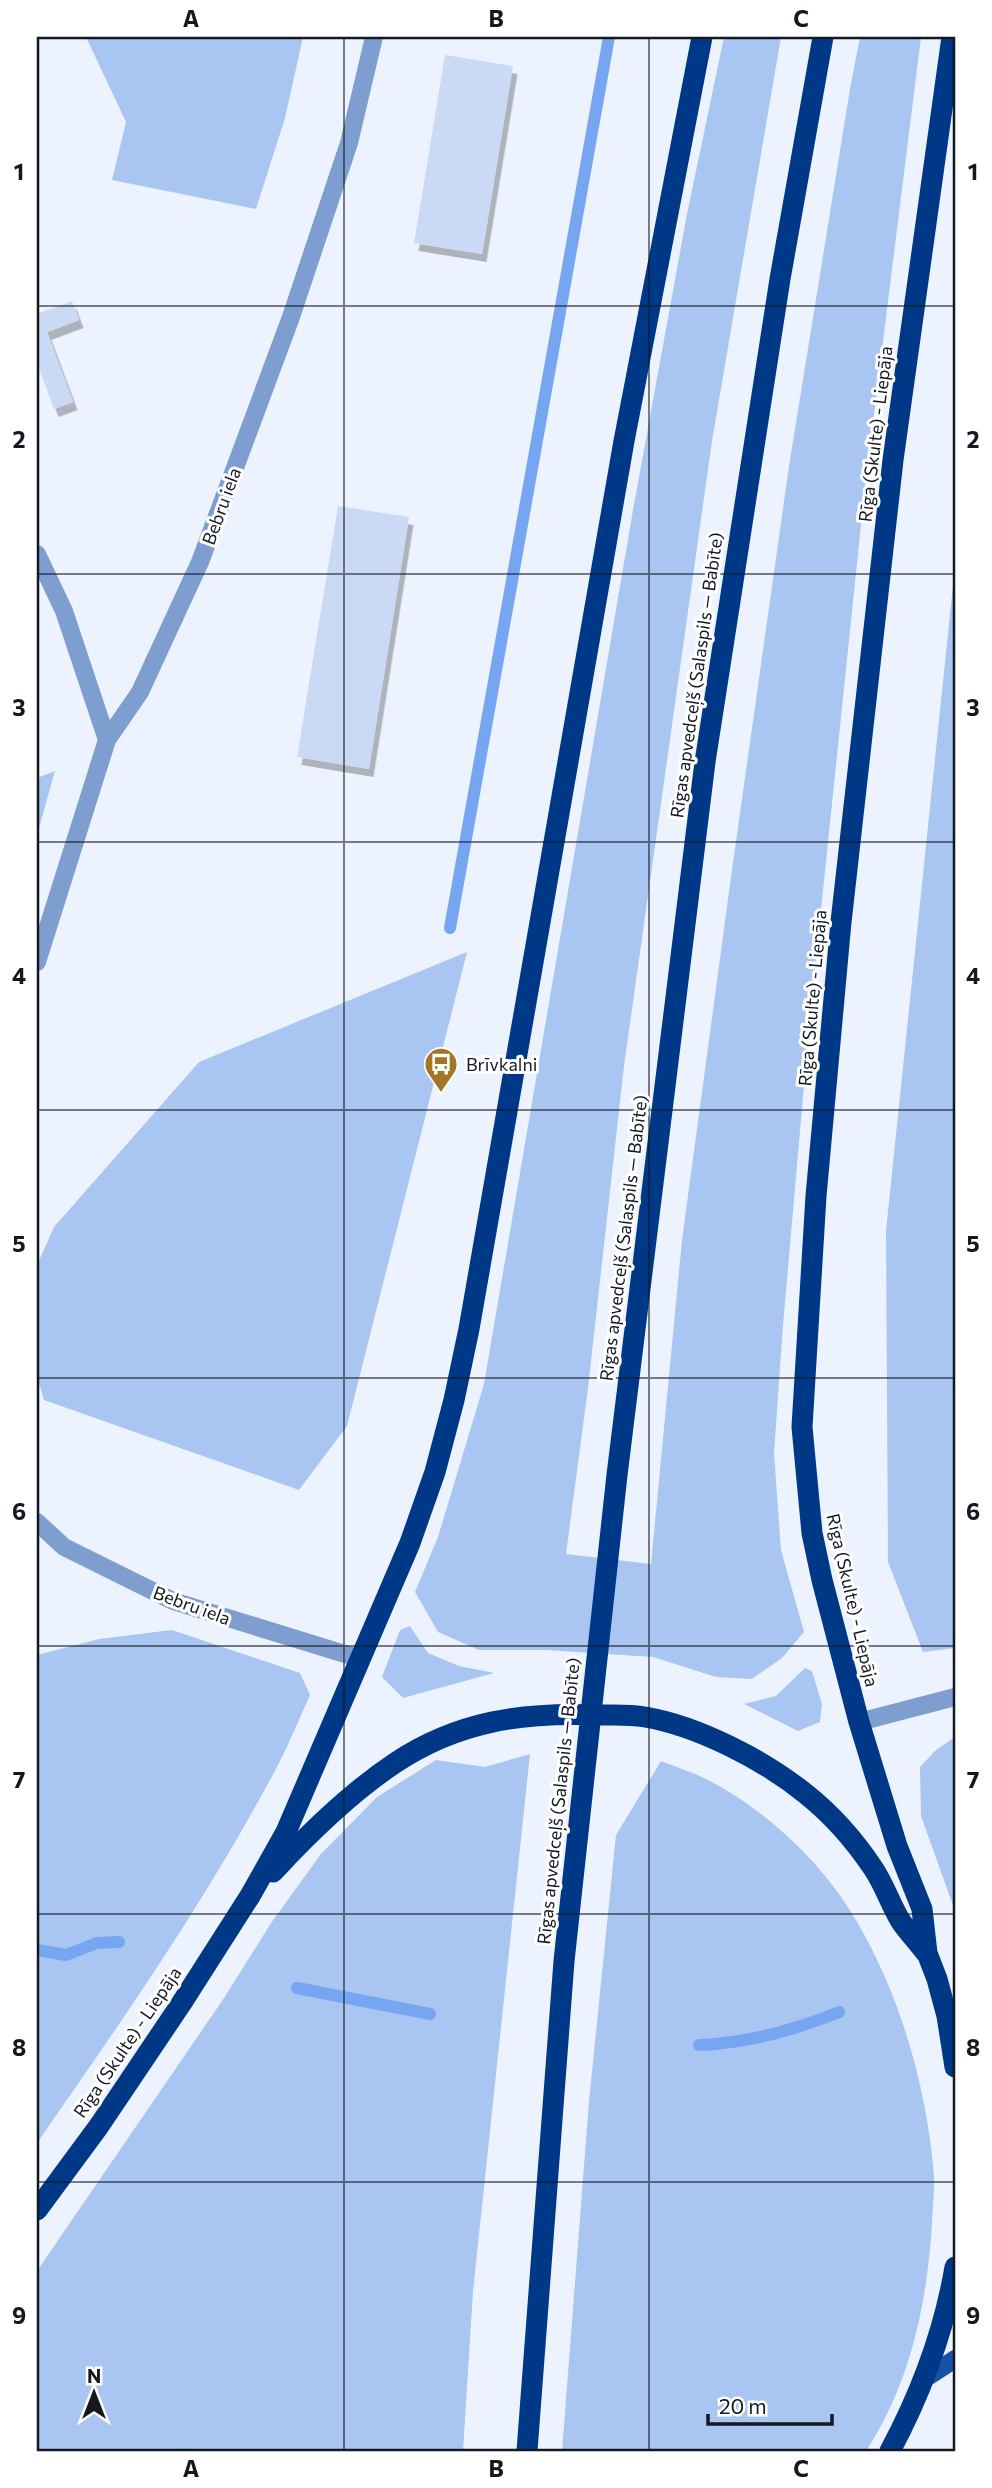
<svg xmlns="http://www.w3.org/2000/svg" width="992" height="2488" font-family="Commissioner,sans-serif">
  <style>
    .green { fill: #a9c5f1 }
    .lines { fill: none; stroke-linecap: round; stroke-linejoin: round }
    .stream { stroke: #76a6f1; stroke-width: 12 }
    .building { fill: #cadaf4; filter: url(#shadow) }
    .minor { stroke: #7e9ecf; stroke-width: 18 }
    .major { stroke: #1751aa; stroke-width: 18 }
    .highway { stroke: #003888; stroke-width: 21 }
    .grid { fill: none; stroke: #131821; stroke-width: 2; stroke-opacity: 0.55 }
    .labels { text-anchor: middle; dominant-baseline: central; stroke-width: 6; stroke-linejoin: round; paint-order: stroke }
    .street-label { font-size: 18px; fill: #131821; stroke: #fff }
    .poi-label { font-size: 18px; fill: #131821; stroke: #fff; text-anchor: start }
    .neatline { fill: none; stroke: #131821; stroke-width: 2.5 }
    .grid-label { font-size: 23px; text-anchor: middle; font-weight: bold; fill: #131821 }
  </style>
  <defs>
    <filter id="shadow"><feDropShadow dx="4.5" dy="8" stdDeviation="0" flood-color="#0004"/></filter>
  </defs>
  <rect width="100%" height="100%" fill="#edf3fe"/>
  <!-- green -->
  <path class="green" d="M86,37H303L285,118L256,209L112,180L126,122Z
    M724,37H781L712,441L624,1066L588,1388L566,1554L651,1564L682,1240L731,877L789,466L850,89L860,37H921L865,486L811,1006L783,1325L774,1453L781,1550L804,1632L782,1658L752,1679L716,1677L653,1657L546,1650H479L438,1632L415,1592L438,1537L484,1384L633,510L687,214Z
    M955,566V1648L923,1652L888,1562L886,1231Z
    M55,771L37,835V778Z
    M467,952L347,1426L299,1490L44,1400L37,1377V1265L54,1227L199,1062Z
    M410,1626L428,1653L459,1666L494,1673L403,1698L382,1677L400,1630Z
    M172,1630L300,1673L310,1695C299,1719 289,1744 277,1767C207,1899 122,2021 37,2143V1655L99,1639Z
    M805,1668L812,1671L822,1704L820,1722L798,1731L744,1704L776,1696Z
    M955,1737V1911L921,1816L920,1767L936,1750Z
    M530,1754L473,2291L463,2451H37V2271L224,1998L271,1923L321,1854L377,1797L436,1760L485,1767Z
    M661,1761C676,1767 692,1772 706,1779C746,1799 784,1830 814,1863C886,1942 926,2071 934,2176C935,2192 932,2209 932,2224C927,2304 910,2384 866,2451H562L589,2101L616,1835Z"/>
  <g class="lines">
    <!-- stream -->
    <path class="stream" d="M450,928L609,37
      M37,1950L66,1955L97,1943L119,1942
      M297,1988L430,2014
      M699,2045C747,2043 795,2030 839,2012"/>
  </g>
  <!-- building -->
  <path class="building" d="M445,55L513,66L482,254L414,243Z
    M72,301L79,320L47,332L73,402L54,409L37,363V314Z
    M338,506L409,517L369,769L297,757Z"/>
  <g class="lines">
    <!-- minor -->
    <path class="minor" d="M37,554L64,611L107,740
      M37,962L107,740L140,692L200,562L291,317L349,143L374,37
      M37,1522L64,1547L173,1601L361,1659
      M859,1722L955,1697"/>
    <!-- major -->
    <path class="major" d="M923,2380L955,2359"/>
    <!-- highway -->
    <path class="highway" d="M952,37L893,460L841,922L816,1196L802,1427L812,1533L822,1580L859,1722L897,1846L922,1909L927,1953L937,1979L947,2016L955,2067
      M273,1872C310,1832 350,1793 395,1763C458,1721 523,1712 597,1715C613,1715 629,1714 645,1717C698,1726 764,1760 806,1794C831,1814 855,1841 873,1868C884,1884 890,1903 900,1920C907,1931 918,1942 926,1953
      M37,2210L99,2126L181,2004L250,1896L286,1832L410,1543L435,1472L454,1400L469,1329L624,441L702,37
      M527,2451L564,1961L617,1475L705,762L780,279L823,37
      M890,2451C921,2393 944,2332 955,2267"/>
  </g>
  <!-- grid -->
  <path class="grid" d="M344,37V2451M649,37V2451M37,306H955M37,574H955M37,842H955M37,1110H955M37,1378H955M37,1646H955M37,1914H955M37,2182H955"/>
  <!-- icons -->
  <defs>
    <symbol id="bus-pin" viewBox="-11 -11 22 30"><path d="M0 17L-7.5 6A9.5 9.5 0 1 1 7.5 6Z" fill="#a17626" stroke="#fff"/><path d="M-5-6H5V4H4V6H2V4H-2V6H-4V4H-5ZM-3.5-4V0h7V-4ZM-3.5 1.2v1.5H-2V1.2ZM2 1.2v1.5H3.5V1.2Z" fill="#fff"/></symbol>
  </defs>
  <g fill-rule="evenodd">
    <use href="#bus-pin" x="422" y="1045" width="38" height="52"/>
  </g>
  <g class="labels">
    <!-- street labels -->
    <g class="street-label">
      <text transform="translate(875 434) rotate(-83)">Rīga (Skulte) - Liepāja</text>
      <text transform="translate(221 506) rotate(-70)">Bebru iela</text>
      <text transform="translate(696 675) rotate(-82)">Rīgas apvedceļš (Salaspils — Babīte)</text>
      <text transform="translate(812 998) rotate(-85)">Rīga (Skulte) - Liepāja</text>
      <text transform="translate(623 1238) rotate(-83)">Rīgas apvedceļš (Salaspils — Babīte)</text>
      <text transform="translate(853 1600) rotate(77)">Rīga (Skulte) - Liepāja</text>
      <text transform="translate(192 1605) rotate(20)">Bebru iela</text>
      <text transform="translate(558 1801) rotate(-84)">Rīgas apvedceļš (Salaspils — Babīte)</text>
      <text transform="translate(127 2042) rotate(-56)">Rīga (Skulte) - Liepāja</text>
    </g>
    <!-- poi labels -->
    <g class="poi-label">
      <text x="466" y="1064">Brīvkalni</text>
    </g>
  </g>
  <!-- border -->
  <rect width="992" height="2488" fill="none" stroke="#ffffff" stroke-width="77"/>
  <!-- north arrow -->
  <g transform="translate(94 2393)" stroke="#ffffff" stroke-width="5" paint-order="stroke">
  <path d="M0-5L12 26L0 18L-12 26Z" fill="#131821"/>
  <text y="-10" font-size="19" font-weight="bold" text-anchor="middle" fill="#131821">N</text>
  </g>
  <!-- scale -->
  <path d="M708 2414v10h124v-10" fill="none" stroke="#131821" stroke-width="3.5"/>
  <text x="719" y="2414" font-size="21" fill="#131821" stroke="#ffffff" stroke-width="5" paint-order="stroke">20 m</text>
  <rect x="38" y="38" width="916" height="2412" class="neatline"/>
  <g class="grid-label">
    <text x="191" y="27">A</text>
    <text x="496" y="27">B</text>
    <text x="801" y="27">C</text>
    <text x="19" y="180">1</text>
    <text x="973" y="180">1</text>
    <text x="19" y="448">2</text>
    <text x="973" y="448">2</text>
    <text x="19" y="716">3</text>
    <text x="973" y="716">3</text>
    <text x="19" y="984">4</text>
    <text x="973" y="984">4</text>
    <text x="19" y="1252">5</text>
    <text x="973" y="1252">5</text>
    <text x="19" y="1520">6</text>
    <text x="973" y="1520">6</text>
    <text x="19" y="1788">7</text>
    <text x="973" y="1788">7</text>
    <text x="19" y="2056">8</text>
    <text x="973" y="2056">8</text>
    <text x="19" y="2324">9</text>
    <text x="973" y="2324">9</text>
    <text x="191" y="2477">A</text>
    <text x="496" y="2477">B</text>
    <text x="801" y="2477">C</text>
  </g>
</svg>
